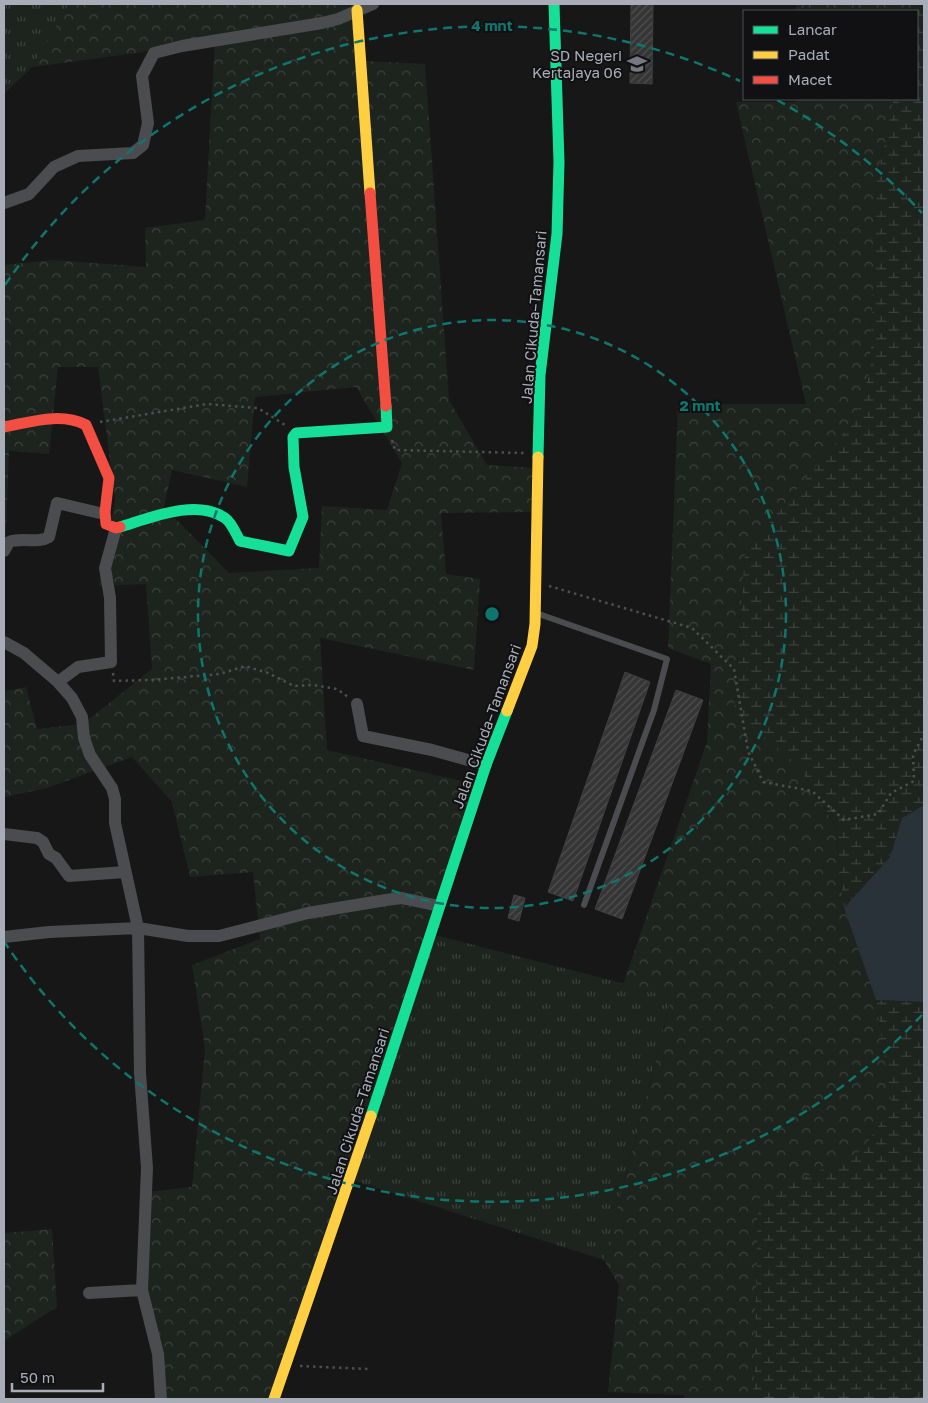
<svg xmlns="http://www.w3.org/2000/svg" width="928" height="1403" font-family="'Golos Text',sans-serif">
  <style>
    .grass { fill: url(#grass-tufts) }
    .forest { fill: url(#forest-crowns); fill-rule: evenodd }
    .wetland { fill: url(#wetland-marsh) }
    .water { fill: #2a3239 }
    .building { fill: url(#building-hatch); stroke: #3f4043 }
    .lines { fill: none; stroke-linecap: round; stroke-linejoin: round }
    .path { stroke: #4d4e52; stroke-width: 2.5; stroke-dasharray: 2.5 4; stroke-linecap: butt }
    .lane { stroke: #4b4c50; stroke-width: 6 }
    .street { stroke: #4b4c50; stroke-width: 12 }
    .fast { stroke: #16e098; stroke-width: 11 }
    .slow { stroke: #ffcf43; stroke-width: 11 }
    .jam { stroke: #f24e42; stroke-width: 11 }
    .ring { fill: none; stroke: #0f766e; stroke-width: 2.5; stroke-dasharray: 9 6 }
    .labels { text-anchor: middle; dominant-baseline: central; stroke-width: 4; stroke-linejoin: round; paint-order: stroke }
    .poi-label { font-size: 15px; fill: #a8adb8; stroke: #111113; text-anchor: end }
    .street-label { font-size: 15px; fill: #a8adb8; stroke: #111113 }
    .centre { fill: #0f766e; stroke: #111113; stroke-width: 2.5 }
    .ring-label { font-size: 15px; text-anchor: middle; font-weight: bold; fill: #0f766e; stroke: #111113; stroke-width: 4; stroke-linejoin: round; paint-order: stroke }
  </style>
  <defs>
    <pattern id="grass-tufts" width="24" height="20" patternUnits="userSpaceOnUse" patternTransform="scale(1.25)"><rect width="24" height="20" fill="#1d241e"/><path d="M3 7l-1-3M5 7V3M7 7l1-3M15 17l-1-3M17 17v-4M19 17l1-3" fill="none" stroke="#3b413d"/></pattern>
    <pattern id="forest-crowns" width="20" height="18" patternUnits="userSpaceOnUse" patternTransform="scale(1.25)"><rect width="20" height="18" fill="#1d241e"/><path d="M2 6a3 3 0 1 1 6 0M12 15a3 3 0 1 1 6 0" fill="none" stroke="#3b413d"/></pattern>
    <pattern id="wetland-marsh" width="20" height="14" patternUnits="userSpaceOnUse" patternTransform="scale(1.25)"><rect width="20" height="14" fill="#1d241e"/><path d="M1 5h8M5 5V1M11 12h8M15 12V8" fill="none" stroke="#3b413d"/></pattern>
    <pattern id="building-hatch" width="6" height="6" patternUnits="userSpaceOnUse" patternTransform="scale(1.25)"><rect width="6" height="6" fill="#353536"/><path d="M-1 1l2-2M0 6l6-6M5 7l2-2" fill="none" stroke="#4f5051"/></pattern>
  </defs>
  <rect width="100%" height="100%" fill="#171717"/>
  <!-- grass -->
  <path class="grass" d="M4,4H69L32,67L4,94Z
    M435,935L672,996L604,1260L352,1180Z"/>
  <!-- forest -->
  <path class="forest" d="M69,4H360L364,61L425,64L449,400L487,465L536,468L535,512L441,513L446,574L480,579L474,670L320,638L327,750L479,785L275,1399H164L142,1260L148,1192L192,1187L205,1048L192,965L260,939L253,872L190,877L172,802L132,757L47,788L4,797V691L26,687L37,729L83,724L152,669L146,584L99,586L115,500L98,367H58L49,454L9,451L4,583V265L53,260L146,267L145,228L205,220L215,37L137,53L32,67ZM356,387L402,463L387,510L322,506L319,568L229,573L164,507L172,470L247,487L255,397Z
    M796,4H914L912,11H796Z
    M796,99H894L877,180L870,371L856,418L745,552L734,711L796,763L836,827L844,908L876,1000L892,1105L862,1151L758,1200L754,1387L748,1399H684V1395L608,1392L619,1285L604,1260L672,997L623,984L707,742L711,664L668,648L678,404H806L736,102H796Z
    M52,1229L57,1307L4,1341V1233Z"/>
  <!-- wetland -->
  <path class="wetland" d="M914,4H924V805L902,818L890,857L844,908L836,826L796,763L734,712L745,552L856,418L870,371L877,180L894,99H917V11H912Z
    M876,1000L924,1002V1399H748L754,1387L758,1199L862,1151L892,1105Z"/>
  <!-- water -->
  <path class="water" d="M924,805V1002L876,1000L844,908L890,857L902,818Z"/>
  <!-- building -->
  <path class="building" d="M631,4H653L652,84L630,83Z
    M625,672L650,682L573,901L548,892Z
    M676,690L703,700L622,919L595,909Z
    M514,895L525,898L519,921L508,918Z"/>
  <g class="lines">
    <!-- path -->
    <path class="path" d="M100,422L207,404L258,408L285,425
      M392,440L395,450L524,453
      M549,586L692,628L734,669L748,751L763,782L812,791L844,820L878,814L891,793L914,781L913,755L924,734
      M113,673L114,681L151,680L220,674L245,666L268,673L294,686L313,685L337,689L348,697
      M300,1366L368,1369"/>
    <!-- lane -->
    <path class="lane" d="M536,613L667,659L654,710L584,905"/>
    <!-- street -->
    <path class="street" d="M4,203L29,194L54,167L78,156L133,153L143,145L148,123L142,76L154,53L182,46L322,23L338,19L373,4
      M4,551L9,542C22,537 38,544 49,537L57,503L104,514
      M4,642L24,653L58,682L72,698L82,717L84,738L90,755L112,788L115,799V823L138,928L140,1073L147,1168L142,1290L158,1354L161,1399
      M58,682L78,667L111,662L110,598L105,568L116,528
      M357,704L363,736L432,750L486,765
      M4,834L37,838L43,842L49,854L56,858L69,876L125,872
      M4,937L49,932L138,928L188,936H219L308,913L386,900L402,898L439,906
      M89,1293L142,1290"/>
    <!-- fast -->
    <path class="fast" d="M538,457L540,375L557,234L559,162L554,4
      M120,527C150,518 197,498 225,518C232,523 236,534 240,541L289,551L303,517L294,467L293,437L296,433L387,427L386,406
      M371,1116L486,765L507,711"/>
    <!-- slow -->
    <path class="slow" d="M357,10L370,193
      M507,711L532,646L535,624L538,457
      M274,1399L371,1116"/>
    <!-- jam -->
    <path class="jam" d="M370,193L386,406
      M4,427C31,422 61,412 86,425L109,478L105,512L106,524L116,528L120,527"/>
  </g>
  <!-- distance rings -->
  <g class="ring">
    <circle cx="492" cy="614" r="294"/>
    <path d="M922 1015A588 588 0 0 1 5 943M5 285A588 588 0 0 1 740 81M777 100A588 588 0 0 1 922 213"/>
  </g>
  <!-- icons -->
  <defs>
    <symbol id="school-bare" viewBox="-9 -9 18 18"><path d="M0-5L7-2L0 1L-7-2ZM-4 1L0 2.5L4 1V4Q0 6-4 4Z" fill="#757880" stroke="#111113" stroke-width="2.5" paint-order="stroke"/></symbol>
  </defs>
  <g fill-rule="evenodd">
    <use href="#school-bare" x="623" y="50" width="28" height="28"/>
  </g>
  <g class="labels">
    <!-- poi labels -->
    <g class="poi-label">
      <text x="622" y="55">SD Negeri<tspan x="622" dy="17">Kertajaya 06</tspan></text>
    </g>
    <!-- street labels -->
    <g class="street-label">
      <text transform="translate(533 317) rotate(-85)">Jalan Cikuda–Tamansari</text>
      <text transform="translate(486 726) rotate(-70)">Jalan Cikuda–Tamansari</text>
      <text transform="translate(357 1111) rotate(-72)">Jalan Cikuda–Tamansari</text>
    </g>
  </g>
  <circle cx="492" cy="614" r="8" class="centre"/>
  <g class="ring-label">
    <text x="492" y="31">4 mnt</text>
    <text x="700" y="411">2 mnt</text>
  </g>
  <!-- border -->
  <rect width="928" height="1403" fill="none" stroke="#a8adb8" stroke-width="10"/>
  <!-- legend -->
  <rect x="743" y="10" width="175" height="90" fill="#111113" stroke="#4d4f55"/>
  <rect x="753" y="26" width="25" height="8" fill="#16e098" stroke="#4d4f55"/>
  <text x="788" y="35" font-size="15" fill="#a8adb8">Lancar</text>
  <rect x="753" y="51" width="25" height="8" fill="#ffcf43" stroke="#4d4f55"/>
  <text x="788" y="60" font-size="15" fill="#a8adb8">Padat</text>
  <rect x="753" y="76" width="25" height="8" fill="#f24e42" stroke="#4d4f55"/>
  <text x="788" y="85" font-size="15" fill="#a8adb8">Macet</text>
  <!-- scale -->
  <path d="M12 1383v8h91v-8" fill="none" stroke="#a8adb8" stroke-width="2.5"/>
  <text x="20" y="1383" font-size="15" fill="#a8adb8" stroke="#111113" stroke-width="4" paint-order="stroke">50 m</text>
</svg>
